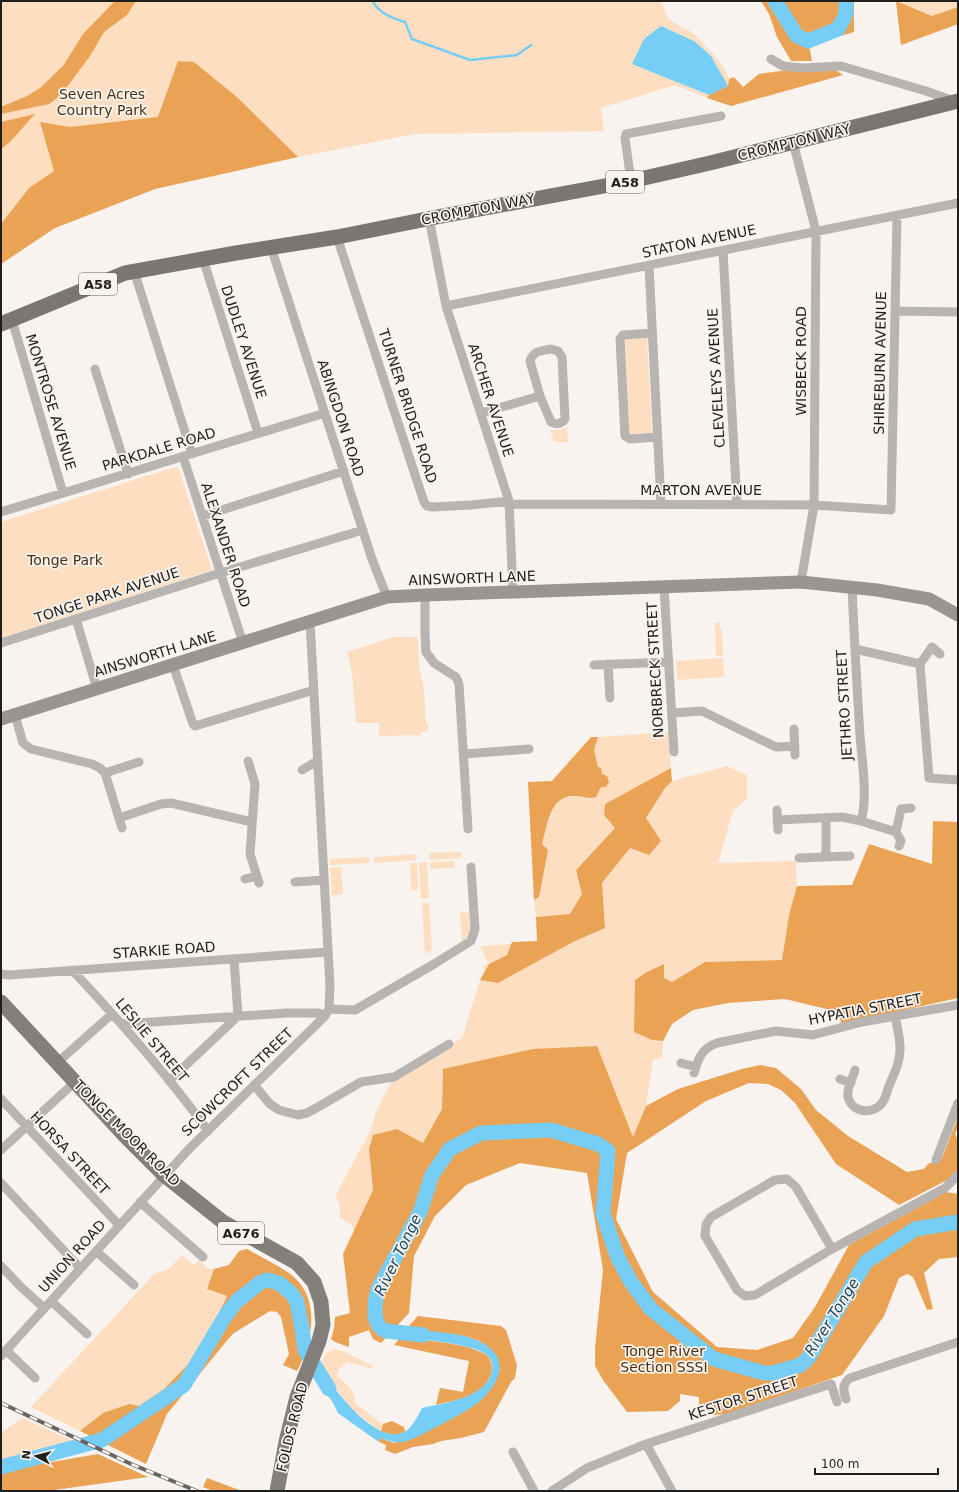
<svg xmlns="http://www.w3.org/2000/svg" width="959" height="1492" font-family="'DejaVu Sans',sans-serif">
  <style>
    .green { fill: #fedec0 }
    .forest { fill: #eaa255 }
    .water { fill: #76cdf5 }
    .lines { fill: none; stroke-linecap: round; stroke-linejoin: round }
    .stream { stroke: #76cdf5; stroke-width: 2.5 }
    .river { stroke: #76cdf5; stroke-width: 15 }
    .minor { stroke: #b7b4b2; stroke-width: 9 }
    .secondary { stroke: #999592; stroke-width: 13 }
    .primary { stroke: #837f7b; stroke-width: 15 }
    .trunk { stroke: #7a7672; stroke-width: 15 }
    .rail-casing { stroke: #686563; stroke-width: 4 }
    .rail { stroke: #f8f3ee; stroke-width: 2.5; stroke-dasharray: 8; stroke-linecap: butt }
    .labels { text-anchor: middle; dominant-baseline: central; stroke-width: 3.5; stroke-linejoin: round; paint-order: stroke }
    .shield { fill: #f8f3ee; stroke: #615e5c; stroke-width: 1 }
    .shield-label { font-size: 13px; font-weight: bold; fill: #201e1d }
    .park-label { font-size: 14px; fill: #4c2f0e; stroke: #f8f3ee }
    .street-label { font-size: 14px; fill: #201e1d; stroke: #f8f3ee }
    .water-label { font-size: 15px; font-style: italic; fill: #17495e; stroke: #f8f3ee }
  </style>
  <rect width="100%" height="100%" fill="#f8f3ee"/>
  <!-- green -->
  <path class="green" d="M1,1H661L668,19L693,33L713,54L723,67L729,79L728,86L711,56L694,41L661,26L632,64L709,95L707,98L675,85L601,108L604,131L415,134L298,157L155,189L55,228L1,264Z
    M896,1H958V24L901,45Z
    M646,337L647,338L652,432L651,433L631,434L629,433L624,341L626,339Z
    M567,427L568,442H554L550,430H561Z
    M175,467L179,469L212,570L1,638V522Z
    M715,623H720V629H722L723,656H716Z
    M394,637H418L419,667L424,688L426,724H428V731L421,732V735L379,736V723H356L352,672L347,652Z
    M723,658L724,677L677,680L676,661Z
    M669,732L671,768L605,804L604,815L615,828L576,869L582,894L570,915L536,917L534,900L539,897L542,844L553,806L562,798L575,796L591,799L602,774L601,769L598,767L594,750L598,737Z
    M727,766L747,775V799L733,811L718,863L796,861L797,886L789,915L782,960L705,962L672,982L664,978V964L652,1040L663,1041L662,1058L653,1059L646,1106L633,1138L597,1046L443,1069L442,1109L423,1144L397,1129L369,1149L373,1190L354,1232L352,1225L339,1217C341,1208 340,1203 335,1196L371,1130L376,1112L394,1077L462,1038L480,980L498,983L573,942L605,928L602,883L630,848L646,818L665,788L672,781Z
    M461,852L462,858L430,860L429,853Z
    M415,854L416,860L374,863V857Z
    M369,857V863L330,865V859Z
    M454,861L455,868L430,869V862Z
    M427,862L429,898L421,899L419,863Z
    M410,863H417L418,890H411Z
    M341,867L343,894L332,895L330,868Z
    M422,903H429L432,950L425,954Z
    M460,912L470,913C471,924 473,935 462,941Z
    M511,944L507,955L489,964L485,972L482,967L489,963L480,947L483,946Z
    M182,1255L194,1265L199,1260L208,1269H214L207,1289L227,1296L200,1352L164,1389L139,1407L129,1404L103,1413L80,1431L31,1407L155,1273L169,1269Z
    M333,1349L343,1351L373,1366L372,1369L347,1362L338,1370L337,1376C345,1383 357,1391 355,1403L383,1424L381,1432L353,1410L320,1369L325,1354Z
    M22,1418L76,1442L11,1460L1,1465V1433Z"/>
  <!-- forest -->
  <path class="forest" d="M115,1H136L127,15L104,32L90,56L61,95L49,104L1,114V107L27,96L40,88L63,66L83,34Z
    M761,1H854V32L809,45L812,61H791L777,37L769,14Z
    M896,1L932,16L958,7V24L901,45Z
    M178,61L194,62L238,98L298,157L155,189L55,228L1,264V224L29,188L54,171L40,122L70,127L158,117Z
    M831,67L843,75L731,106L707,98L709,95L728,86L729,79L734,77L743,87L759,74L803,68Z
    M35,114L10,142L1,149V122Z
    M591,737H598L594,750L598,767L601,768L602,774L607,776L609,782L606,787H601L596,797C588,800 583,796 575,796C549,795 548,825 542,844L548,850L539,897L534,900L528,782L552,781Z
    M671,768L672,781L665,788L646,818L661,841L649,855L630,848L602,883L605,928L573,942L498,983L480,980L489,964L507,955L512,942L537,941L536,917L570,914L582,894L576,870L615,828L604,815L605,804Z
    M933,821L958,822V998L841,1024L839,1012L785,999L728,1003L693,1010L672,1024L663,1041L652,1040L634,1032L635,980L645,973L664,964V978L672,982L705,962L782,960L789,915L797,886L852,885L869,844L932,864Z
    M597,1046L633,1137L646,1106L678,1089L742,1069L760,1065L776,1068L801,1089L816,1110L848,1136L907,1172L924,1169L928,1164L942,1158L958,1117V1127L955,1134L958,1140V1169L947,1180L899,1205L836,1164L795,1103L781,1090L768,1084L749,1083L706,1101L627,1153L616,1219L653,1292L717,1347L757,1350L793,1338L815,1307L849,1245L946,1192L958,1194V1257L939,1259L924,1273L933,1309L927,1310L913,1277L907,1274L899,1278L884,1316L842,1375L727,1414L714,1415L699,1404V1397L680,1394V1401L668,1411L627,1412L603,1380L595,1366V1348L603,1270L587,1173L520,1163L466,1185L435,1216L414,1256L409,1313L381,1343L373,1339L369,1330L349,1337V1347L335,1342L331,1339L334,1328L335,1317L350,1313L343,1254L373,1190L369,1149L373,1135L397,1129L423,1143L442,1109L443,1069L533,1049Z
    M247,1249C261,1257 276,1264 289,1273C322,1297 313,1341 297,1371L283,1365L289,1354L281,1317L277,1312L270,1311L234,1333L229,1338L167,1414L146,1464L80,1431L103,1413L129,1404L139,1406L164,1389L200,1352L227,1296L207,1289L214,1269L229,1265L239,1251Z
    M418,1316L501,1326L506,1330L517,1365L515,1378L511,1382L484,1432L461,1438L441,1441L433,1444L413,1447L395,1454L385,1450L386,1445L379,1442L380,1438L394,1443L440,1425L478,1403L490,1390L500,1370C496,1362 492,1352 486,1346C474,1332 423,1332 405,1330Z
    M401,1337C425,1341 463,1342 485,1354C490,1357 492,1363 492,1369C489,1395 456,1400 436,1405L440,1388L463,1392L469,1361L394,1345Z
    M392,1421L404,1427L405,1432L396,1435L381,1432L383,1424Z
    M98,1454L148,1477L47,1491H1V1473L5,1470Z
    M207,1478L242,1491H213L203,1487Z"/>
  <!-- water -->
  <path class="water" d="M661,26L694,41L711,56L728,86L709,95L632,64L644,39Z
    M405,1330C427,1332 454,1331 474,1339C511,1354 504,1379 479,1402C468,1411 442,1424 429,1431C422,1434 414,1439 407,1441C397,1444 389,1441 380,1438L379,1442L356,1426L338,1413L332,1401L315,1381L320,1369C334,1388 375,1446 404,1432C412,1428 418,1416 422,1408C444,1403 487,1398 492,1371C493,1364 491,1358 486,1354C469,1343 422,1340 401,1337Z"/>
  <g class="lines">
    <!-- stream -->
    <path class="stream" d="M373,1C378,13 394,19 405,22L412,39L470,60L517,55L531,45"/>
    <!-- river -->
    <path class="river" d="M775,1L797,36L808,41L838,29L846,14V1
      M423,1335L386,1331C382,1329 378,1326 377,1322C373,1314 376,1297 378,1289L420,1212L432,1175L450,1149L481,1133L551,1130L598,1144L608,1151L603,1214L618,1258L631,1282L651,1309L714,1359L764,1373H773L801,1365L809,1357L866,1262L915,1229L958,1222
      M1,1467L102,1440L184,1385L226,1315L237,1301L261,1282L267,1280L279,1283L292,1294L297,1302L302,1328L305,1350L329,1389"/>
    <!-- minor -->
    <path class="minor" d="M771,59L783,66L803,68L841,66L926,91L954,101
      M793,142L816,231L814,505L801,582
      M631,181L625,138L626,134L721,116
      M429,218L446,306L509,501L513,592
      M337,237L424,502L427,506L432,507L471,505L509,501
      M271,247L372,559L387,597
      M723,251L737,504
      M203,259L258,433
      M649,266L661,504
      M134,271L192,454
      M446,306L958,203
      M895,311L958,312
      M12,320L63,493
      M652,333L623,335L620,339L625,436L630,439L657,437
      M551,349L558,351L562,357L565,419C561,424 557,425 551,422L540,396L530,361C534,350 541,351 551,349Z
      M95,369L128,474
      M481,413L540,396
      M183,456L243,643
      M510,504L814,505L891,510L897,216
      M1,512L325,413
      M203,516L344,471
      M664,587L674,752
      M852,587C854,637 857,686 860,736C862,761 868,798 861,821
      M425,595V634L426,652L434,663L456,677L459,684L468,829
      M76,619L97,689
      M1,643L220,573L363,530
      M855,649L920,664
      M608,664L610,698
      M920,664L929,778L958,780
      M920,664L932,647L940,654
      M173,665L193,724L195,726L314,690
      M594,665L669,662
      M672,713L702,711L776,747L795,746
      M15,715L23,743L31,749L92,764L100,768L105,773L122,828
      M794,729L795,755
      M464,754L529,749
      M248,761L255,784L250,854L259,883
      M302,770L317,761
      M105,773L139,762
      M777,810L778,830
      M119,818L161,804L171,803L252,822
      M826,818V857
      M777,820L842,817L861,821L896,832L901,809L911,808
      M896,832L901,841L899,846
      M799,858L850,856
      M245,879L257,876
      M295,882L324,880
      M72,970C120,1021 167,1074 208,1131
      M1,974L9,975L328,952
      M329,1009L355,1010L434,964L471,941L475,929L471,867
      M122,1024L287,1013H319L325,1016
      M58,1062L112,1014
      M681,1063L696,1067
      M855,1070C853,1078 846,1089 848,1097C852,1113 873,1115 882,1103C886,1098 887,1091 889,1086C894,1074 901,1060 900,1047C900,1037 897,1026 895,1016
      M694,1073C698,1059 702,1048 717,1043L776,1031L813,1035L862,1022L958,1005
      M840,1079L851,1083
      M169,1081L238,1016L234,959
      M254,1085L270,1104L279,1110L298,1115L307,1113L318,1107L361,1082L394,1077L449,1044
      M1,1099L119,1225
      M1,1150L75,1082
      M936,1160L958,1103
      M1,1183L80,1268
      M140,1202L203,1257
      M832,1249L796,1187L787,1179L775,1180L711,1217L706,1225L705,1236L737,1290L745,1296L755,1295L832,1249L945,1188L958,1175
      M96,1251L134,1285
      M1,1266L21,1287L44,1308
      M51,1301L87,1334
      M6,1350L35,1378
      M1,1356L189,1149L325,1016L329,1009L330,986L310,621
      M846,1399C843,1390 842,1384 850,1378L958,1342
      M646,1444L672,1491
      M513,1452L534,1491
      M552,1491L587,1468L646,1444L831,1384L837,1402"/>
    <!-- secondary -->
    <path class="secondary" d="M1,719L387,597L425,595L801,582L877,590L929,599L958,615"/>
    <!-- primary -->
    <path class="primary" d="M1,1002L126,1137L164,1175L223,1222L297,1263L314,1282L321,1302L323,1325L319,1341L297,1397L286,1442L277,1491"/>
    <!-- trunk -->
    <path class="trunk" d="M1,324L125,273L236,253L337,237L442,216L631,181L710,163L958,101"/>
    <defs>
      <path id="rail" d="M1,1403L131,1464L197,1491"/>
    </defs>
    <!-- rail casing -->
    <use href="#rail" class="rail-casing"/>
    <!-- rail -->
    <use href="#rail" class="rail"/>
  </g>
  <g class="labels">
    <!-- shield labels -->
    <g class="shield">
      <rect x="606" y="171" width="38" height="22" rx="3"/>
      <rect x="79" y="273" width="38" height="22" rx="3"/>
      <rect x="218" y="1222" width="46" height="22" rx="3"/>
    </g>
    <g class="shield-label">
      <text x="625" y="182">A58</text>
      <text x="98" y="284">A58</text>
      <text x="241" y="1233">A676</text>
    </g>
    <!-- park labels -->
    <g class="park-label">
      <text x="102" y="94">Seven Acres<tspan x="102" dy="16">Country Park</tspan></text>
      <text x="65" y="560">Tonge Park</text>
      <text x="664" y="1351">Tonge River<tspan x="664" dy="16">Section SSSI</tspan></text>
    </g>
    <!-- street labels -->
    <g class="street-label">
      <text transform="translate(794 142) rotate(-14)">CROMPTON WAY</text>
      <text transform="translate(478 209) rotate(-11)">CROMPTON WAY</text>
      <text transform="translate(699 241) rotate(-12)">STATON AVENUE</text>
      <text transform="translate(244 342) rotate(72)">DUDLEY AVENUE</text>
      <text transform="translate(801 361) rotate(-90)">WISBECK ROAD</text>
      <text transform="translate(880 363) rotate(-89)">SHIREBURN AVENUE</text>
      <text transform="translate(716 378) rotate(-93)">CLEVELEYS AVENUE</text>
      <text transform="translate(491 400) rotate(72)">ARCHER AVENUE</text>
      <text transform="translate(51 402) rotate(73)">MONTROSE AVENUE</text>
      <text transform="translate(408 406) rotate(72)">TURNER BRIDGE ROAD</text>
      <text transform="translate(341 418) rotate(72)">ABINGDON ROAD</text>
      <text transform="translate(159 449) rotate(-17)">PARKDALE ROAD</text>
      <text x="701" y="490">MARTON AVENUE</text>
      <text transform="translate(226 545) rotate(72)">ALEXANDER ROAD</text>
      <text transform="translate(472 578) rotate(-2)">AINSWORTH LANE</text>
      <text transform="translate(107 595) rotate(-18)">TONGE PARK AVENUE</text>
      <text transform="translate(155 654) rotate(-17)">AINSWORTH LANE</text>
      <text transform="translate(655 670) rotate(-93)">NORBRECK STREET</text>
      <text transform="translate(844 705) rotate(-93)">JETHRO STREET</text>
      <text transform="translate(164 950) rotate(-4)">STARKIE ROAD</text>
      <text transform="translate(865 1009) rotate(-11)">HYPATIA STREET</text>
      <text transform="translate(152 1040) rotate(50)">LESLIE STREET</text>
      <text transform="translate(237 1082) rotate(-44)">SCOWCROFT STREET</text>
      <text transform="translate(127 1133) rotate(45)">TONGE MOOR ROAD</text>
      <text transform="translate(70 1153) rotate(47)">HORSA STREET</text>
      <text transform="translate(72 1256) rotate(-48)">UNION ROAD</text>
      <text transform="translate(743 1398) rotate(-18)">KESTOR STREET</text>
      <text transform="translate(292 1427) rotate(-76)">FOLDS ROAD</text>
    </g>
    <!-- water labels -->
    <g class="water-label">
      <text transform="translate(398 1255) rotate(-64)">River Tonge</text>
      <text transform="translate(832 1317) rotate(-58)">River Tonge</text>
    </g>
  </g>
  <!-- border -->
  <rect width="959" height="1492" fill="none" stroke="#201e1d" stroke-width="4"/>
  <!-- north arrow -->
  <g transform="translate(36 1456) rotate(277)" stroke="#f8f3ee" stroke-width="3" paint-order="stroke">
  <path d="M0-3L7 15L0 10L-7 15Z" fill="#201e1d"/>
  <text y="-6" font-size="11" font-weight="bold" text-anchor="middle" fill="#201e1d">N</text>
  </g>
  <!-- scale -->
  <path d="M815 1468v6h123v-6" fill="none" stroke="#201e1d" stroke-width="2"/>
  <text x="821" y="1468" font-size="12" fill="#201e1d" stroke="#f8f3ee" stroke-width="3" paint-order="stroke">100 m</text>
</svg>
